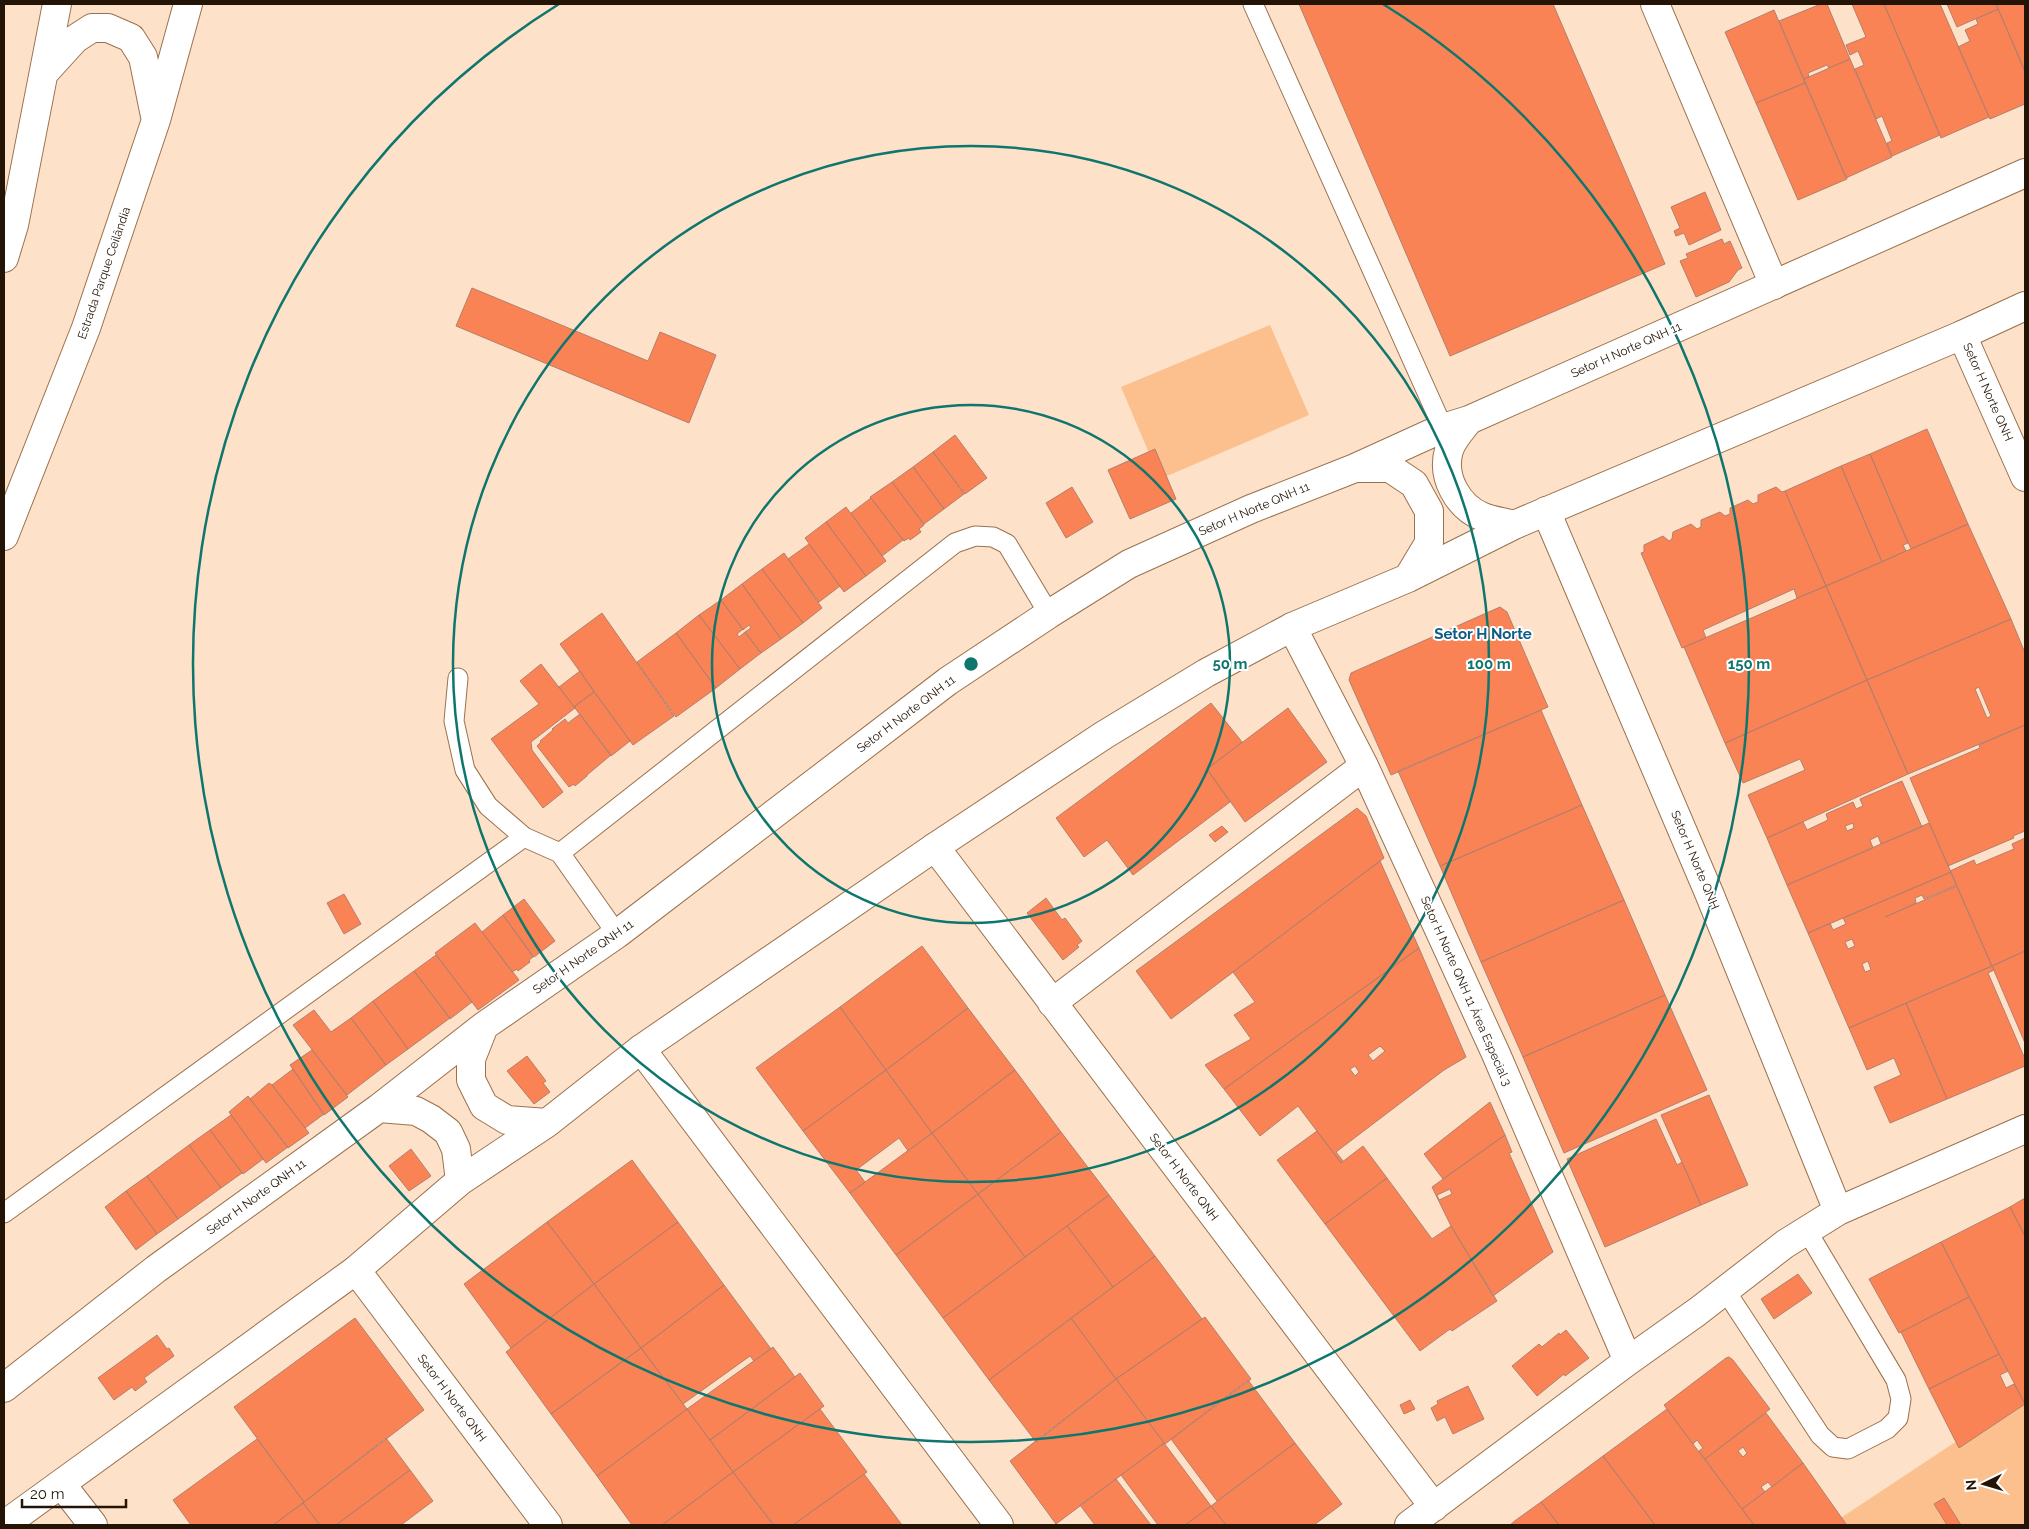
<svg xmlns="http://www.w3.org/2000/svg" width="2029" height="1529" font-family="Raleway,sans-serif">
  <style>
    .green { fill: #fbc08e }
    .building { fill: #f98355; stroke: #b57e6b; fill-rule: evenodd }
    .lines { fill: none; stroke-linecap: round; stroke-linejoin: round }
    .service-casing { stroke: #9b714d; stroke-width: 21 }
    .minor-casing { stroke: #9b714d; stroke-width: 30 }
    .tertiary-casing { stroke: #9b714d; stroke-width: 30 }
    .motorway-casing { stroke: #9b714d; stroke-width: 30 }
    .service { stroke: #fff; stroke-width: 19 }
    .minor { stroke: #fff; stroke-width: 28 }
    .tertiary { stroke: #fff; stroke-width: 28 }
    .motorway { stroke: #fff; stroke-width: 28 }
    .ring { fill: none; stroke: #0f766e; stroke-width: 2.5 }
    .labels { text-anchor: middle; dominant-baseline: central; stroke-width: 4; stroke-linejoin: round; paint-order: stroke }
    .street-label { font-size: 12px; fill: #241406; stroke: #fff }
    .quarter-label { font-size: 15px; font-weight: bold; fill: #0d5b87; stroke: #fff }
    .centre { fill: #0f766e; stroke: #fff; stroke-width: 2.5 }
    .ring-label { font-size: 15px; text-anchor: middle; font-weight: bold; fill: #0f766e; stroke: #fff; stroke-width: 4; stroke-linejoin: round; paint-order: stroke }
  </style>
  <rect width="100%" height="100%" fill="#fde1c9"/>
  <!-- green -->
  <path class="green" d="M1270,325L1309,415L1160,479L1121,387Z
    M2025,1396V1525H1830Z"/>
  <!-- building -->
  <path class="building" d="M1299,4H1553L1665,264L1450,356Z
    M1821,4H1827L1850,59L1829,68L1827,65L1808,73L1809,77L1804,79L1779,21Z
    M1852,4H1884L1940,135L1892,156L1887,143L1892,141L1882,116L1876,119L1855,69L1864,65L1858,51L1850,55L1846,45L1866,37Z
    M1884,4H1940L1989,117L1941,138Z
    M1947,4H1996L1998,9L1957,27Z
    M1996,4H2025V72L2020,59Z
    M1998,9L2025,72V104L1990,119L1958,47L1970,41L1965,30L1978,24L1976,19Z
    M1774,10L1805,83L1756,103L1725,32Z
    M1850,59L1892,157L1846,178L1804,79Z
    M1805,83L1847,179L1798,200L1756,103Z
    M1705,192L1721,230L1689,245L1684,233L1676,236L1674,231L1680,228L1671,207Z
    M1722,239L1724,244L1730,241L1742,268L1738,270L1729,282L1696,297L1680,261L1688,258L1686,254Z
    M472,288L648,361L660,332L716,355L689,423L456,326Z
    M1927,429L1968,524L1911,549L1870,454Z
    M955,435L987,478L965,494L933,452Z
    M1155,449L1176,499L1130,519L1108,470Z
    M933,452L964,494L944,509L913,467Z
    M1870,454L1908,543L1903,545L1906,551L1882,562L1841,466Z
    M1841,466L1882,562L1826,586L1785,491Z
    M913,467L944,509L924,524L892,482Z
    M892,482L924,525L919,529L921,532L910,540L909,538L904,541L870,497Z
    M1072,487L1093,522L1066,538L1046,503Z
    M1776,487L1782,492L1785,491L1826,586L1797,598L1794,589L1703,630L1706,638L1682,648L1641,553L1644,552V545L1663,536L1669,541L1672,539L1673,532L1691,524L1697,529L1701,527V520L1720,512L1725,516L1730,514V508L1748,500L1753,504L1758,502V495Z
    M871,498L903,540L882,556L851,513Z
    M846,507L886,561L866,576L826,522Z
    M826,522L866,576L844,592L805,538Z
    M1968,524L2011,619L1867,680L1826,586Z
    M809,544L840,586L819,602L788,559Z
    M784,553L822,608L803,623L762,569Z
    M762,569L803,623L781,639L742,584Z
    M742,584L781,639L761,653L745,632L751,628L749,625L743,630L721,600Z
    M1826,586L1867,680L1725,743L1684,647Z
    M721,600L743,629L737,634L739,637L745,632L761,653L740,669L699,615Z
    M1500,607L1507,612L1548,707L1391,775L1349,680L1351,673Z
    M602,613L674,716L633,745L560,644Z
    M699,615L740,669L716,688L676,633Z
    M2011,619L2025,653V725L1908,774L1867,680ZM1979,687L1991,716L1987,718L1975,689Z
    M676,633L716,688L676,717L637,662Z
    M541,664L575,708L531,742L532,750L563,792L543,808L491,739L539,704L520,681Z
    M580,671L594,692L575,706V708L559,687Z
    M1867,680L1908,774L1767,838L1748,795L1805,770L1800,759L1743,783L1725,743Z
    M594,692L630,741L611,756L575,708V706Z
    M1211,703L1242,742L1207,769L1230,802L1133,875L1107,840L1084,857L1056,818Z
    M1288,708L1327,762L1245,822L1207,769Z
    M1541,710L1582,805L1440,866L1398,771Z
    M580,714L611,755L587,775V776L575,786L574,784L569,787L537,746L541,742L540,741L553,730L552,729L565,719L568,723Z
    M2025,725V831L2013,836L2014,838L1948,866L1910,778L1980,748L1979,745Z
    M1902,781L1922,827L1881,844L1878,836L1870,840L1873,848L1787,885L1767,838L1803,822L1807,830L1828,820L1826,814L1853,802L1856,809L1863,806L1860,799ZM1853,823L1854,828L1847,831L1845,826Z
    M1582,805L1624,900L1481,962L1440,866Z
    M1357,808L1366,816L1384,858L1171,1019L1136,971Z
    M1929,823L1951,872L1808,933L1787,885Z
    M1222,826L1228,832L1215,842L1209,835Z
    M2025,838V951L1992,966L1950,871L1974,860L1976,865L2014,849L2012,844Z
    M1380,861L1419,948L1224,1089L1205,1065L1251,1039L1234,1015L1255,1002L1233,972Z
    M1951,872L1957,885L1924,899L1922,895L1915,898L1916,903L1885,917L1957,886L1992,966L1849,1028L1808,933L1830,923L1833,930L1846,924L1843,918ZM1852,939L1855,946L1848,949L1845,942ZM1868,961L1871,970L1865,972L1862,964Z
    M344,894L361,924L344,934L327,903Z
    M1046,898L1062,920L1065,918L1082,941L1077,945L1079,947L1063,960L1027,913Z
    M524,899L555,941L534,957L503,915Z
    M1624,900L1665,995L1523,1057L1481,962Z
    M503,915L533,957L529,960L530,962L518,971L517,969L512,972L482,932Z
    M475,923L519,980L478,1010L435,953Z
    M922,946L968,1008L886,1070L840,1007Z
    M1419,948L1466,1057L1444,1070L1336,1152L1343,1161L1341,1163L1298,1106L1260,1136L1224,1089ZM1380,1046L1385,1051L1373,1061L1368,1055ZM1355,1066L1359,1072L1355,1076L1350,1069Z
    M2025,951V1043L1992,966Z
    M436,955L472,1002L450,1019L414,971Z
    M1992,966L1994,970L1988,973L2025,1059V1066L1947,1099L1906,1003Z
    M414,971L450,1018L408,1049L373,1001Z
    M1665,995L1707,1090L1564,1153L1523,1057Z
    M373,1001L408,1049L386,1065L351,1018Z
    M1906,1003L1947,1099L1890,1123L1874,1087L1901,1075L1894,1058L1867,1070L1849,1028Z
    M840,1007L886,1070L803,1131L756,1068Z
    M968,1008L1015,1070L932,1133L886,1070Z
    M314,1010L331,1032L351,1018L386,1065L347,1095L293,1025Z
    M312,1050L348,1097L324,1115L290,1065Z
    M527,1056L546,1081L543,1083L550,1092L534,1104L507,1071Z
    M293,1069L324,1114L305,1128L272,1085Z
    M886,1070L932,1133L908,1151L899,1138L856,1170L865,1182L850,1193L803,1131Z
    M1015,1070L1061,1132L978,1194L932,1133Z
    M269,1083L272,1085L309,1133L288,1148L250,1099Z
    M1709,1095L1748,1185L1701,1205L1661,1115Z
    M248,1096L288,1147L266,1163L229,1112Z
    M1490,1102L1505,1135L1443,1179L1424,1154Z
    M231,1115L263,1159L243,1174L210,1130Z
    M1656,1119L1677,1165L1682,1162L1701,1205L1605,1247L1567,1159Z
    M210,1130L242,1173L221,1188L189,1145Z
    M1317,1131L1341,1163L1363,1146L1387,1178L1325,1224L1277,1160Z
    M1061,1132L1109,1195L1025,1257L978,1194Z
    M932,1133L978,1194L896,1255L850,1193Z
    M1505,1135L1512,1152L1509,1153L1553,1252L1493,1296L1451,1226L1432,1187ZM1450,1189L1452,1194L1439,1200L1437,1195Z
    M189,1145L221,1188L178,1219L147,1176Z
    M411,1149L431,1176L409,1191L389,1166Z
    M632,1160L678,1222L594,1284L547,1222Z
    M147,1176L178,1219L157,1234L126,1191Z
    M1387,1178L1432,1239L1451,1226L1497,1301L1452,1331L1450,1329L1420,1351L1325,1224Z
    M126,1191L157,1234L136,1250L105,1207Z
    M978,1194L1025,1257L943,1318L896,1255Z
    M1109,1195L1155,1256L1113,1287L1067,1226Z
    M2025,1198V1236L2010,1207Z
    M2010,1207L2025,1236V1404L1941,1242Z
    M547,1222L594,1284L511,1348L464,1284Z
    M678,1222L724,1285L641,1348L594,1284Z
    M1067,1226L1113,1287L989,1380L943,1318Z
    M1941,1242L1969,1297L1899,1333L1869,1279Z
    M1155,1256L1202,1319L1116,1379L1071,1318Z
    M1798,1274L1812,1293L1774,1319L1761,1299Z
    M594,1284L641,1348L551,1414L506,1352Z
    M724,1285L771,1349L754,1361L750,1356L683,1404L641,1348Z
    M1969,1297L1999,1354L1929,1389L1901,1332Z
    M1205,1317L1251,1379L1165,1444L1116,1379Z
    M355,1318L424,1410L304,1502L234,1407Z
    M1071,1318L1116,1379L1036,1442L989,1380Z
    M1566,1330L1589,1358L1565,1376L1564,1374L1537,1396L1512,1366L1539,1344L1542,1347L1559,1333L1560,1335Z
    M157,1335L167,1349L169,1348L174,1356L144,1378L147,1382L135,1391L132,1387L114,1400L98,1378Z
    M773,1347L795,1377L710,1440L687,1409Z
    M641,1348L687,1409L597,1476L551,1414Z
    M1999,1354L2008,1371L2000,1375L2006,1388L2014,1384L2025,1404L1959,1448L1929,1389Z
    M1729,1357L1733,1360L1770,1409L1705,1459L1699,1451L1703,1448L1697,1440L1693,1444L1664,1405L1726,1358Z
    M800,1373L824,1406L733,1472L710,1440Z
    M1116,1379L1164,1443L1056,1524L1010,1461Z
    M1248,1380L1295,1443L1217,1501L1171,1439Z
    M1468,1386L1484,1419L1453,1434L1445,1417L1437,1421L1431,1408L1438,1404L1437,1401Z
    M1410,1400L1415,1409L1404,1414L1400,1405Z
    M687,1409L733,1472L662,1525H632L597,1476Z
    M820,1409L867,1472L793,1525H774L733,1472Z
    M1667,1409L1693,1444L1754,1525H1655L1603,1456Z
    M1766,1413L1803,1463L1772,1487L1768,1482L1761,1487L1765,1492L1742,1509L1705,1459ZM1743,1447L1747,1453L1743,1457L1738,1451Z
    M386,1438L410,1470L336,1525H320L303,1503Z
    M257,1439L304,1502L273,1525H191L173,1500Z
    M1164,1443L1211,1506L1185,1525H1158L1121,1475Z
    M1295,1443L1342,1504L1314,1525H1226L1211,1506Z
    M1603,1456L1635,1498L1655,1525H1559L1541,1502Z
    M1803,1463L1846,1524L1844,1525H1754L1742,1509Z
    M410,1470L433,1501L401,1525H336Z
    M733,1472L773,1525H662L673,1517Z
    M864,1474L902,1525H793Z
    M1116,1479L1151,1525H1095L1080,1505Z
    M1944,1498L1961,1525H1947L1934,1504Z
    M1541,1502L1559,1525H1510L1516,1520Z
    M303,1503L320,1525H273Z
    M1211,1506L1226,1525H1185Z"/>
  <g class="lines">
    <defs>
      <path id="service" d="M1253,4L1443,428
        M458,678L454,721L465,770L488,806L524,837
        M560,853L617,934
        M4,1213L524,837L560,853L955,543L975,536L993,537L1007,544L1049,614
        M1725,1290L1820,1435L1833,1447L1848,1449L1887,1429L1898,1418L1901,1399L1896,1380L1807,1231"/>
      <path id="minor" d="M1655,4L1774,285
        M1962,335L2025,477
        M1546,511L1709,893L1838,1211
        M1292,627L1364,766L1496,1054L1628,1361
        M935,847L1434,1507
        M1052,1003L1364,766
        M641,1049L999,1525
        M356,1270L548,1525
        M62,1485L93,1525
        M1409,1525L1628,1361L1697,1312L1785,1244L1838,1211L2025,1129"/>
      <path id="tertiary" d="M1469,420C1462,429 1453,438 1449,450C1441,477 1458,507 1483,517C1493,521 1504,522 1514,525
        M1359,468H1390L1414,484L1429,511V543L1408,578
        M484,1026L471,1059V1080L484,1106L507,1120L547,1123
        M379,1108L416,1111L431,1119L448,1132L456,1149L460,1181
        M4,1388L156,1269L379,1108L484,1026L617,934L948,681L1049,614L1129,564L1251,509L1355,468L1443,428L1469,420L2025,173
        M4,1525L356,1270L460,1181L547,1123L641,1049L935,847L1104,735L1206,673L1292,627L1408,578L1514,525L1962,335L2025,306"/>
      <path id="motorway" d="M44,73L75,39L92,28H108L131,38L143,57L155,116
        M4,258L14,225L57,4
        M4,536L86,328L156,120L188,4"/>
    </defs>
    <!-- service casing -->
    <use href="#service" class="service-casing"/>
    <!-- minor casing -->
    <use href="#minor" class="minor-casing"/>
    <!-- tertiary casing -->
    <use href="#tertiary" class="tertiary-casing"/>
    <!-- motorway casing -->
    <use href="#motorway" class="motorway-casing"/>
    <!-- service -->
    <use href="#service" class="service"/>
    <!-- minor -->
    <use href="#minor" class="minor"/>
    <!-- tertiary -->
    <use href="#tertiary" class="tertiary"/>
    <!-- motorway -->
    <use href="#motorway" class="motorway"/>
  </g>
  <!-- distance rings -->
  <g class="ring">
    <circle cx="971" cy="664" r="259"/>
    <circle cx="971" cy="664" r="518"/>
    <path d="M1383 4A778 778 0 1 1 559 4"/>
  </g>
  <g class="labels">
    <!-- street labels -->
    <g class="street-label">
      <text transform="translate(104 273) rotate(-71)">Estrada Parque Ceilândia</text>
      <text transform="translate(1626 350) rotate(-24)">Setor H Norte QNH 11</text>
      <text transform="translate(1988 392) rotate(66)">Setor H Norte QNH</text>
      <text transform="translate(1254 509) rotate(-23)">Setor H Norte QNH 11</text>
      <text transform="translate(906 714) rotate(-37)">Setor H Norte QNH 11</text>
      <text transform="translate(1695 860) rotate(67)">Setor H Norte QNH</text>
      <text transform="translate(583 957) rotate(-35)">Setor H Norte QNH 11</text>
      <text transform="translate(1466 991) rotate(66)">Setor H Norte QNH 11 Área Especial 3</text>
      <text transform="translate(1184 1177) rotate(53)">Setor H Norte QNH</text>
      <text transform="translate(256 1197) rotate(-36)">Setor H Norte QNH 11</text>
      <text transform="translate(452 1398) rotate(53)">Setor H Norte QNH</text>
    </g>
    <!-- quarter labels -->
    <g class="quarter-label">
      <text x="1483" y="634">Setor H Norte</text>
    </g>
  </g>
  <circle cx="971" cy="664" r="8" class="centre"/>
  <g class="ring-label">
    <text x="1230" y="669">50 m</text>
    <text x="1489" y="669">100 m</text>
    <text x="1749" y="669">150 m</text>
  </g>
  <!-- border -->
  <rect width="2029" height="1529" fill="none" stroke="#241406" stroke-width="10"/>
  <!-- north arrow -->
  <g transform="translate(1984 1484) rotate(265)" stroke="#ffffff" stroke-width="4" paint-order="stroke">
  <path d="M0-4L9 19L0 12L-9 19Z" fill="#241406"/>
  <text y="-8" font-size="14" font-weight="bold" text-anchor="middle" fill="#241406">N</text>
  </g>
  <!-- scale -->
  <path d="M22 1499v8h104v-8" fill="none" stroke="#241406" stroke-width="2.5"/>
  <text x="30" y="1499" font-size="15" fill="#241406" stroke="#ffffff" stroke-width="4" paint-order="stroke">20 m</text>
</svg>
